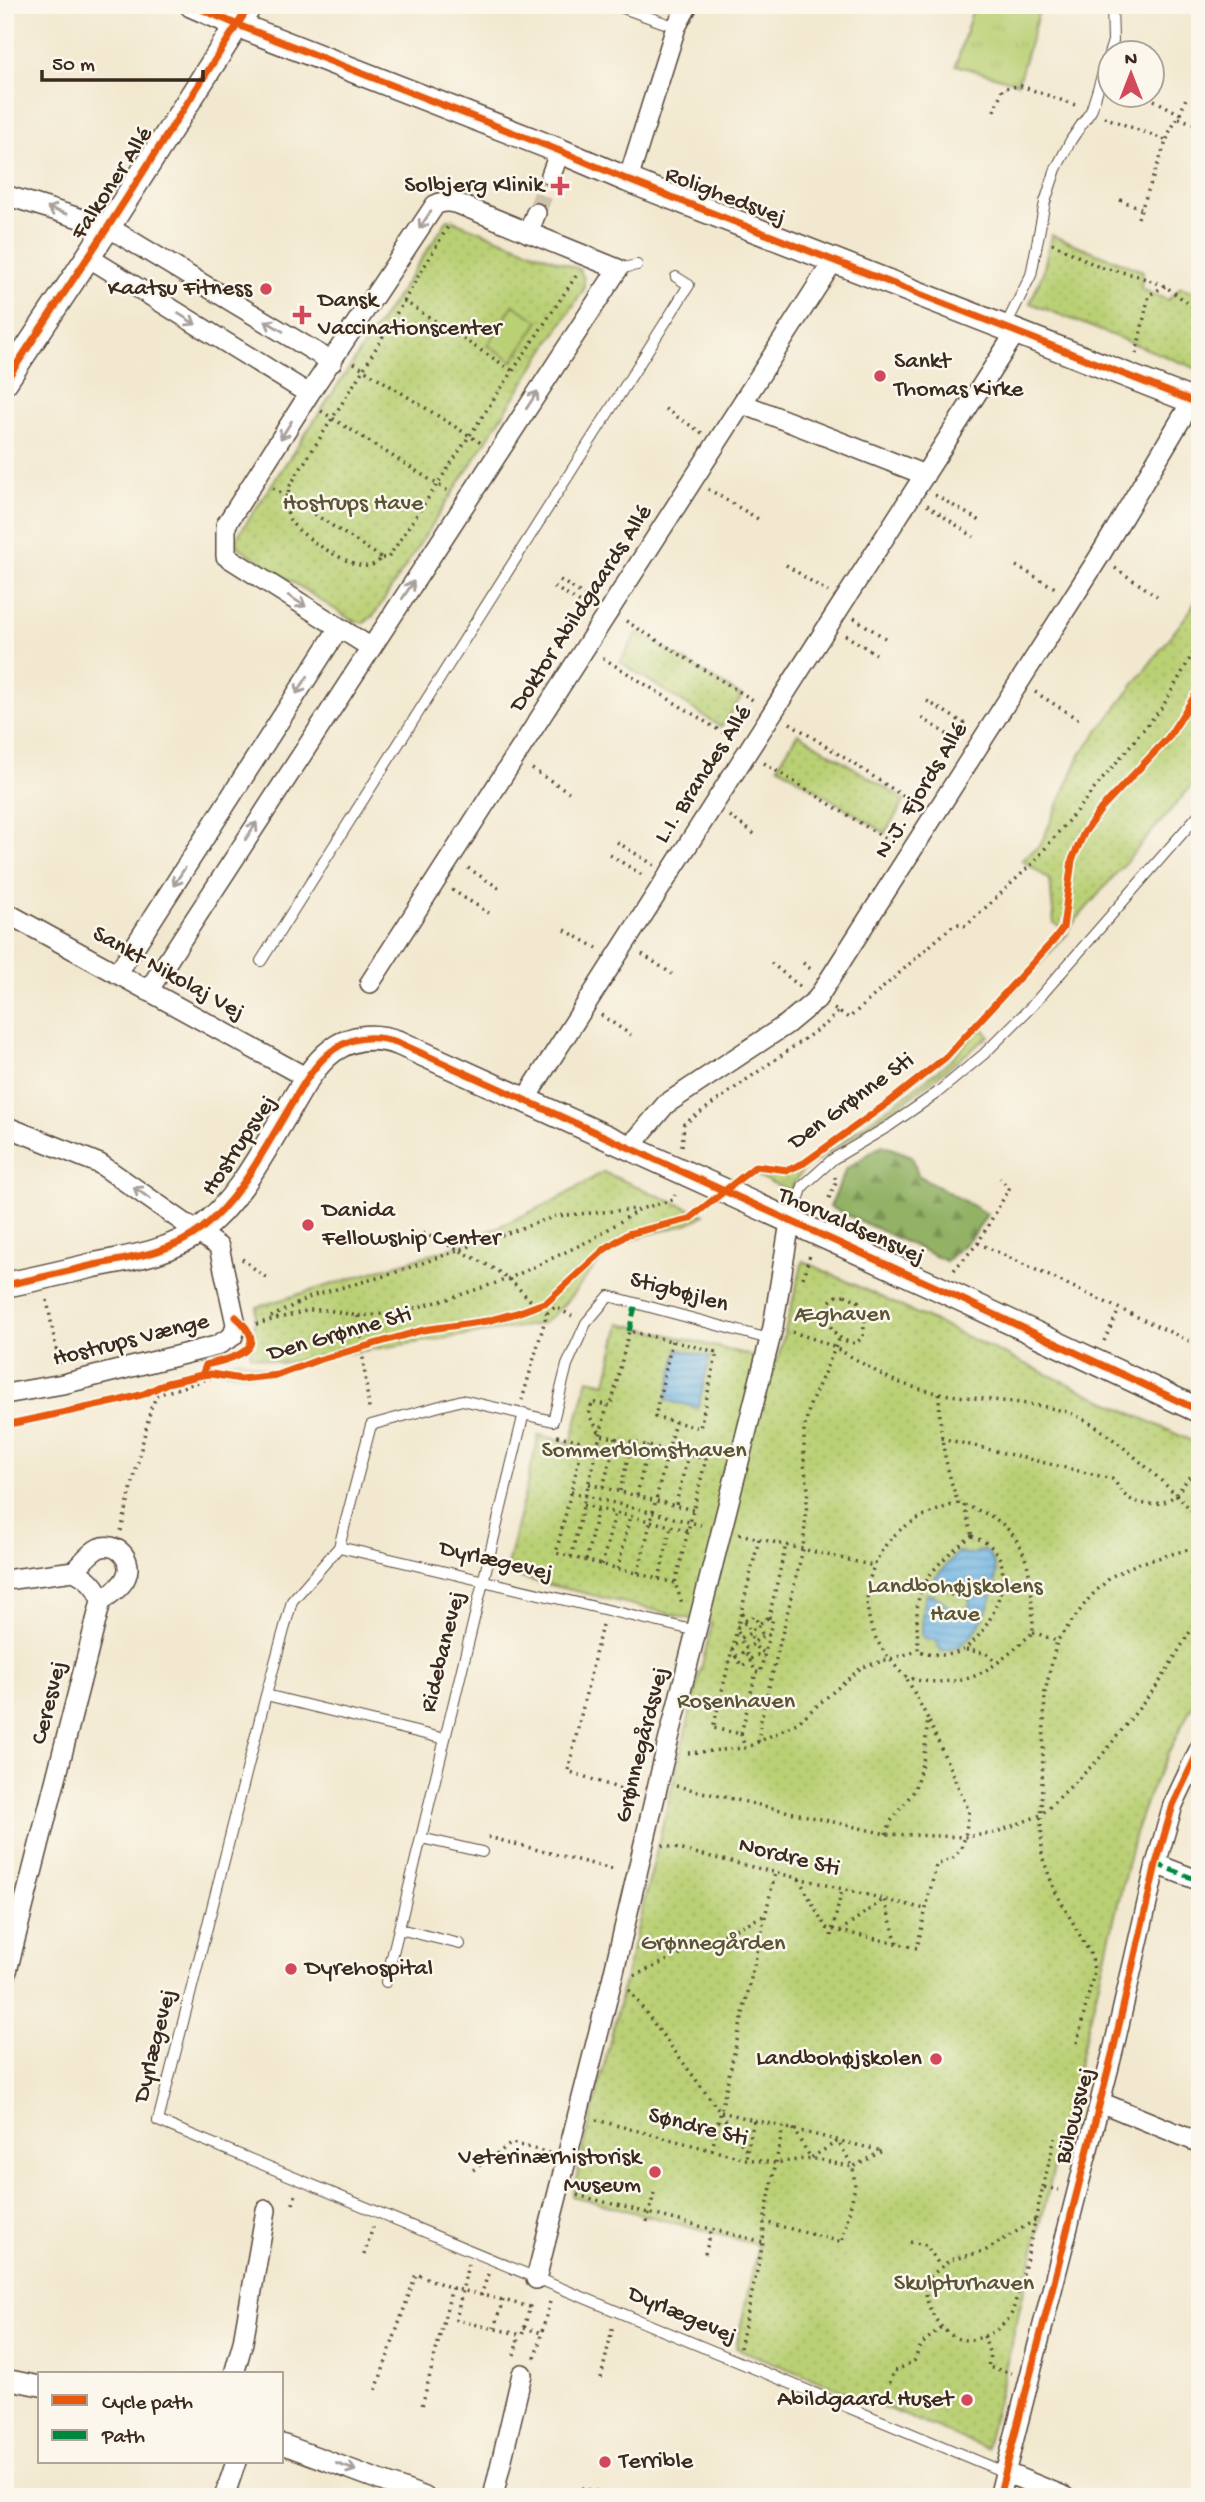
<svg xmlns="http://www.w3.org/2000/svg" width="1205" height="2502" font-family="'Gochi Hand',sans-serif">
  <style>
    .grass { fill: url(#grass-tufts); stroke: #7a7d4a; stroke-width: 2 }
    .forest { fill: url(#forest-firs); stroke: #676e42; stroke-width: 2 }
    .park { fill: url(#park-dots); stroke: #7a7d4a; stroke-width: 2 }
    .pitch { fill: #bad075; stroke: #7a7d4a; stroke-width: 2 }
    .water { fill: url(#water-rules); stroke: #546f81; stroke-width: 2 }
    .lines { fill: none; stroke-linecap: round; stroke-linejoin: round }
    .minor-tunnel { stroke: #cdc2ac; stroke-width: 19; stroke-dasharray: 19 10; stroke-linecap: butt }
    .service-casing { stroke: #564639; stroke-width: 12 }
    .minor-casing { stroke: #564639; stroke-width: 22 }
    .tertiary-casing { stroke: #564639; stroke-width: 27 }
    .path { stroke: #564639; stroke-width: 3.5; stroke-dasharray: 2 5; stroke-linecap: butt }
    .service { stroke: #fff; stroke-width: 10 }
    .minor { stroke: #fff; stroke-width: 19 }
    .tertiary { stroke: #fff; stroke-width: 24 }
    .quiet { stroke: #00873e; stroke-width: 5; stroke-dasharray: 10 5; stroke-linecap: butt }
    .cycleway-casing { stroke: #fbf7ec; stroke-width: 11 }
    .cycleway { stroke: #e8590c; stroke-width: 7 }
    .oneway { stroke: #a79f9a }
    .poi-dot { fill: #d1495b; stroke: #fbf7ec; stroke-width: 2.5 }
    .labels { text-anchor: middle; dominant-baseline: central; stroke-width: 5; stroke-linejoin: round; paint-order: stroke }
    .street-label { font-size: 24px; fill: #3b2a1e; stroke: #fbf7ec }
    .poi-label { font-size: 24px; fill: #3b2a1e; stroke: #fbf7ec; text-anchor: end }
    .park-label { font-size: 24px; fill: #5b5434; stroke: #fbf7ec }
  </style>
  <defs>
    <pattern id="grass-tufts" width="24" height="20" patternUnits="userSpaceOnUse" patternTransform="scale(1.75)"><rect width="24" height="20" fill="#bad075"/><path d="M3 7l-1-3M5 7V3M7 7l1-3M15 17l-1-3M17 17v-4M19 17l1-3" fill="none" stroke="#a1b365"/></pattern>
    <pattern id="forest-firs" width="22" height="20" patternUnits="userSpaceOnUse" patternTransform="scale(1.75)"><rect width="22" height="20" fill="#93b266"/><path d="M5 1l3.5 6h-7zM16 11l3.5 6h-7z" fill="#799153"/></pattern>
    <pattern id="park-dots" width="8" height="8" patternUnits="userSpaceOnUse" patternTransform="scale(1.75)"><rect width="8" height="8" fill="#bad075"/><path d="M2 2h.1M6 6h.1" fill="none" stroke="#a1b365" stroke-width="1.8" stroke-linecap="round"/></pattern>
    <pattern id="water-rules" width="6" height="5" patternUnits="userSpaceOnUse" patternTransform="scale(1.75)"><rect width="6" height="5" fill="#6db4e4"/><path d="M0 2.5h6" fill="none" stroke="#5b93b8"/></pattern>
  </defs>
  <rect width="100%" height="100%" fill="#fbf7ec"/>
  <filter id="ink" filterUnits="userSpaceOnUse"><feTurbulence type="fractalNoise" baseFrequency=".0143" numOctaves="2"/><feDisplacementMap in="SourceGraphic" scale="14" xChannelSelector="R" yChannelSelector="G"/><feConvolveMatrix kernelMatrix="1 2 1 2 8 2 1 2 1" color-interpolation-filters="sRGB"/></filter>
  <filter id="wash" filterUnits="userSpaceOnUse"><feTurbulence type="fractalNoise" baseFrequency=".00686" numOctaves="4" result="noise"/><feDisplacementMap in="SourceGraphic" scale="28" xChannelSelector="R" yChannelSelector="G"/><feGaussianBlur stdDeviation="1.57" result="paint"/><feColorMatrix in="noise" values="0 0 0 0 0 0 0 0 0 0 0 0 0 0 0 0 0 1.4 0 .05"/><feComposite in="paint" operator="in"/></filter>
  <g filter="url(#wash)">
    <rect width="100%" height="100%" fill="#f2e8cf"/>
    <!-- grass -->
    <path class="grass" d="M974,5H1031L1040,8L1018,83L956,65Z
      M1066,932L1068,933L981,1026L989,1036L914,1095L803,1170L789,1190L759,1177L763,1172L792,1173L802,1169L910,1092L950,1061Z
      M239,1359L264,1368L265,1371C251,1377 235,1374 220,1370L224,1363Z"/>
    <!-- forest -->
    <path class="forest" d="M882,1145L912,1156L918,1175L987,1214L974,1235L946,1261L830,1207L846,1169Z"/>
    <!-- park -->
    <path class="park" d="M448,219L579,269L584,278V289L374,615L364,623L353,621L237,546V537Z
      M1051,235L1143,271L1141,289L1168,300L1181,287L1200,295V370L1030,303L1043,273Z
      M1200,593V776L1066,932L1054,923L1050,880L1022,860L1041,844L1080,755L1190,611Z
      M638,632L742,696L721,727L620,662Z
      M798,733L905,800L885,833L778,766Z
      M603,1172L704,1215C679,1232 648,1230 622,1244C588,1264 573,1304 541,1324L280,1363L250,1355L257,1307L458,1246L556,1200Z
      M803,1261L1200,1445V1689L1150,1791L1135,1833L986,2448L736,2348L758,2245L572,2196L712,1624L505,1574L539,1435L571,1443L588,1379L606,1383L620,1323L777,1362Z"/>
    <!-- pitch -->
    <path class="pitch" d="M513,305L539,321L513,361L488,345Z"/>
    <!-- water -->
    <path class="water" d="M678,1349L710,1357L698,1408L666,1400Z
      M985,1550C988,1554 993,1559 994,1564C1001,1585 983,1627 966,1641C959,1647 950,1650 941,1651L936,1641L922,1637V1614L926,1594C939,1594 945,1604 954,1612H963L970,1605L968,1591L949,1589L933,1580L958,1552L969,1555Z"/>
  </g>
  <g filter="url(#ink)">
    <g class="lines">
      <!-- minor-tunnel -->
      <path class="minor-tunnel" d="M536,213L551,175"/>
      <defs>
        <path id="service" d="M615,5L676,27
          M1195,5L1200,7
          M618,269L637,265
          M1005,327L1031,275L1045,202L1056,169L1071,140L1091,111L1113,41L1112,5
          M261,961L689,285L676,277
          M791,1221L803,1186L833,1159L889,1126L937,1093L984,1054L1032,1006L1200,813
          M769,1339L609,1296L586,1323L567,1365L553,1421L462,1400L371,1425L339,1547L292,1601L266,1695L158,2121L1004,2472
          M339,1547L697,1631
          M266,1695L445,1739
          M421,1838L482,1852
          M399,1929L460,1944
          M386,1982L524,1413"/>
        <path id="minor" d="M551,175L560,151
          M628,180L676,27L688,5
          M5,195L108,227L332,362
          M528,233L536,213
          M88,257L309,394
          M743,404L925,475
          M5,912L307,1078
          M117,974L339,628
          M370,983L834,260
          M148,991L618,269L461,205C452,202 444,200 435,205L309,394L226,525V556L370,647
          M524,1101L1016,332
          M5,1126L100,1164L219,1247L236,1324L233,1336L216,1346L63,1384L5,1394
          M629,1148L666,1104L787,1024L817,999L1099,557L1192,401
          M74,1571C81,1564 90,1552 99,1548C117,1541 134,1560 126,1577C122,1587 110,1594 101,1601
          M5,1580L74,1571C88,1578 97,1586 101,1601L5,1979
          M1156,1864L1200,1881
          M1100,2102L1200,2143
          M536,2279L612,1980L665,1754L773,1327L790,1222
          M234,2374L243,2342L266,2210
          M5,2379L40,2386
          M282,2444L425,2497
          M1004,2472L1066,2497
          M224,2497L236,2462
          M493,2497L522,2374
          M999,2497L1113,2051L1156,1864L1173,1805L1200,1748"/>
        <path id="tertiary" d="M192,5L238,25L560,151L628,180L1200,404
          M5,382L108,227L250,5
          M5,1285C35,1279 65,1272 94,1265C130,1258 170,1253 200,1230C239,1200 263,1151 288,1110C301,1088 313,1065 333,1050C354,1035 376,1035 399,1043L938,1288L1200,1411"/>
      </defs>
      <!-- service casing -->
      <use href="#service" class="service-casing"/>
      <!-- minor casing -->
      <use href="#minor" class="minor-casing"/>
      <!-- tertiary casing -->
      <use href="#tertiary" class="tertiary-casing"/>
      <!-- path -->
      <path class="path" d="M994,111L1003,88L1021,86L1078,106
        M1180,114L1186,98
        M1104,117L1168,141
        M1179,118L1200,126
        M1120,200L1141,208
        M1138,218L1170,131L1180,114L1143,94
        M1052,243L1099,267L1135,275L1165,286L1200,312
        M404,301L513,371
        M1136,354L1149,295L1165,286
        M354,363L481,443
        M665,409L702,433
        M321,411L451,493
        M273,488L288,497L382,558C379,561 374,565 369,566C352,569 297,534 290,520C285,511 288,497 289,487L363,370L450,223
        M708,489L760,520
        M935,495L982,522
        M927,505L974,537
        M382,558H388L578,273
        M786,565L828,592
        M1016,566L1057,589
        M1115,568L1157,596
        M560,580L593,601
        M554,587L589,608
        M854,618L885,638
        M626,621L756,702
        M845,635L876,654
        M603,658L733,739
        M1035,692L1081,721
        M927,701L967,725
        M922,718L959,742
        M790,723L919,806
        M764,763L894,844
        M532,769L569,792
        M730,816L757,836
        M617,842L654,865
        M610,855L644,876
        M468,868L502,890
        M452,890L489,913
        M565,930L597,948
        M642,954L672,974
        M771,963L802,988
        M803,963L812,970
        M834,1009L849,1018L951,927L959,924L966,926L1033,863L1163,706L1200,641
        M601,1015L631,1035
        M682,1146L684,1124L827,1023L838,1012
        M829,1198L836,1183L835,1177
        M423,1233C451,1247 481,1259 506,1277C521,1288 530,1304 547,1313L522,1400
        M978,1243L1200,1346
        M242,1259L268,1279
        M954,1270L978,1243L1009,1189L1000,1178
        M803,1278L810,1255
        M845,1295L858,1301L865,1317L863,1337L856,1343C835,1342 822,1321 830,1301L837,1296Z
        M47,1300L59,1364
        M547,1313L555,1307L572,1316
        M358,1316L369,1409
        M271,1317L314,1295L388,1275L556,1216L637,1209
        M256,1324L310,1310H327L358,1316L397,1313L451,1298L508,1279L591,1240L640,1209L673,1200L675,1195
        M792,1332C807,1337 823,1341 837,1349C859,1360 880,1376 903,1384C956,1402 1013,1397 1067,1412C1103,1422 1173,1491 1200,1519
        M672,1341L655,1417L700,1428L717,1352L629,1331L611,1406L592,1402L589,1415L601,1435L706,1459L675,1583L682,1603
        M1104,1341L1119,1310
        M939,1393C940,1437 944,1461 958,1503
        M557,1436L578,1440L582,1447L556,1553L675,1583
        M941,1438L1112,1479C1119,1485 1121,1494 1130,1499C1144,1507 1165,1506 1176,1494C1185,1484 1187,1476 1200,1472
        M589,1484L693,1510
        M603,1487L616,1438
        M620,1491L632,1442
        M571,1492L701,1525
        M637,1495L648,1446
        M958,1503C968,1507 979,1510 989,1515C1034,1540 1032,1587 1033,1632C1014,1650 989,1674 962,1680C948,1682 917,1684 904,1675C899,1671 894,1664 890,1659C861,1626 860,1582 885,1546C902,1522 931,1512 958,1503Z
        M676,1504L688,1455
        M583,1505L687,1530
        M964,1505L972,1536
        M121,1531L151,1408L157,1395L211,1378
        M739,1534L874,1566
        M972,1536C982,1540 992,1545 998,1555C1014,1582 985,1644 956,1653C944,1657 931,1654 918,1651C918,1634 915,1614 919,1597C926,1572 952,1550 972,1536Z
        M759,1539L713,1728L741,1734L756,1672L760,1673L773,1618L769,1617L786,1545
        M571,1557L607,1406
        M586,1560L598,1508
        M602,1565L615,1513
        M618,1569L630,1516
        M638,1573L675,1422
        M659,1579L671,1526
        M925,1582L960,1599
        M742,1613L746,1620L754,1616L759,1624L769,1617
        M602,1625L568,1771L635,1794
        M737,1627L745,1623L750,1631L759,1626L762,1633L769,1635
        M738,1632L741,1638L750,1633L754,1642L762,1637L767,1639
        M1033,1632L1057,1641
        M735,1644L741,1641L746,1648L754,1644L759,1651L765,1652
        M732,1649L737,1656L745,1651L750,1659L757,1655L764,1657
        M966,1650L986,1653L997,1663
        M729,1662L736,1657L742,1666L750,1661L756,1672
        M741,1734L745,1748
        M758,1742L761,1720L803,1549L808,1489L804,1464V1430L810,1405L840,1337
        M688,1753L745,1748L758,1742L797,1723L862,1667L918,1651
        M676,1786L886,1834L965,1837L994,1833L1041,1815L1099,1759L1159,1683L1200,1615
        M886,1834L891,1821L914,1791L924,1757L928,1719L906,1677
        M488,1837L616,1870
        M662,1845L925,1909
        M799,1879L826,1928L917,1948L936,1865L953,1858L961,1849L965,1837L969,1811L928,1719
        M840,1931L884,1899L897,1943
        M831,1936L842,1890
        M634,1976L763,1916
        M629,1990L720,2112L747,2152L746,2159
        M1077,2043L1094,1972L1092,1957L1054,1889L1042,1856L1041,1815L1045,1692L1057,1641L1090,1597L1112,1576L1137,1564L1200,1546
        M721,2112L754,2120L747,2152
        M596,2120L746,2159L775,2163L811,2158L853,2167L855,2187L842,2242L764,2222
        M754,2120L882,2151L853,2167L838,2141L811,2158L793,2129
        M712,2150L775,1873
        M473,2170L512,2143L549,2153
        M1043,2187L1055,2138
        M577,2195L763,2242
        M293,2204L296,2192
        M1035,2220L985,2251L950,2260L927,2279C921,2300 937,2329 956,2338C974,2345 998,2332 1009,2318C1014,2311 1015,2301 1018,2293C1028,2258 1034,2222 1043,2187L1059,2190
        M647,2222L654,2193
        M910,2242L926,2245L940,2266
        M705,2254L712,2229
        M364,2255L373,2227
        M468,2264L456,2320L522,2335L530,2307L503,2300L494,2328
        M452,2288L503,2300
        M481,2296L488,2274
        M524,2328L542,2333
        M984,2336L990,2355L988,2367L1012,2373
        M740,2348L763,2243L764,2222L783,2127
        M514,2355L519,2335
        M535,2358L551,2298
        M601,2378L613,2325
        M376,2390L416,2274L452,2288L422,2406
        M873,2403L875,2400L886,2395L893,2372L914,2361L921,2345L942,2326
        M581,2488L610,2494"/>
      <!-- service -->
      <use href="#service" class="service"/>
      <!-- minor -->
      <use href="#minor" class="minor"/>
      <!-- tertiary -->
      <use href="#tertiary" class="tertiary"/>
      <!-- quiet -->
      <path class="quiet" d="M629,1331L636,1303
        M1156,1864L1200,1881"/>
      <defs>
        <path id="cycleway" d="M192,5L238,25L560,151L628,180L1200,404
          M5,382L108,227L250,5
          M5,1285C35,1279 65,1272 94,1265C130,1258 170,1253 200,1230C239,1200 263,1151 288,1110C301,1088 313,1065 333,1050C354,1035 376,1035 399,1043L938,1288L1200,1411
          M202,1375L206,1365C233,1358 273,1350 236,1317
          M5,1425L118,1401L144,1394L167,1383L202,1375L211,1374L241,1379L278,1375L318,1360L423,1330L487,1321L517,1313L547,1302L605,1249L628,1234L689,1219L756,1166L788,1170L804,1163L888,1103L946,1057L1055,939L1063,928L1072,860L1084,833L1101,809L1168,738L1200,688
          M999,2497L1113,2051L1156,1864L1173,1805L1200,1748"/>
      </defs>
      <!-- cycleway casing -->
      <use href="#cycleway" class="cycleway-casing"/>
      <!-- cycleway -->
      <use href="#cycleway" class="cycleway"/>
    </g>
    <!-- one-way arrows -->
    <defs><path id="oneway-shaft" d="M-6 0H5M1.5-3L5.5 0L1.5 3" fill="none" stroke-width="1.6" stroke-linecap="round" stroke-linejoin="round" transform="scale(1.75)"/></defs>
    <g class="oneway">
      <use href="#oneway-shaft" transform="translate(57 211) rotate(-163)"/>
      <use href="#oneway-shaft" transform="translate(425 220) rotate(123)"/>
      <use href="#oneway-shaft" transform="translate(187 319) rotate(32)"/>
      <use href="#oneway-shaft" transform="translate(274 326) rotate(-149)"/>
      <use href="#oneway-shaft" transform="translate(532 400) rotate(-57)"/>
      <use href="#oneway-shaft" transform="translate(286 430) rotate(122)"/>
      <use href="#oneway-shaft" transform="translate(408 590) rotate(-57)"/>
      <use href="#oneway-shaft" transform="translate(297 601) rotate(32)"/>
      <use href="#oneway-shaft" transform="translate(302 685) rotate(123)"/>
      <use href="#oneway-shaft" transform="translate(251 831) rotate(-57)"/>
      <use href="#oneway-shaft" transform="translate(179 877) rotate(123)"/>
      <use href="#oneway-shaft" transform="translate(142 1193) rotate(-145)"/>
      <use href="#oneway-shaft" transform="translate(346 2467) rotate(20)"/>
    </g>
  </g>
  <!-- markers -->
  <g class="poi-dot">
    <path d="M556.5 175.5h7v7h7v7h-7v7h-7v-7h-7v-7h7z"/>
    <circle cx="266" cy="289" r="7"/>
    <path d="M298.5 304.5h7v7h7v7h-7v7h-7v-7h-7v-7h7z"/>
    <circle cx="880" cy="376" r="7"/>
    <circle cx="308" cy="1225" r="7"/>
    <circle cx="291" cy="1969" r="7"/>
    <circle cx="936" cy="2059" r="7"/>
    <circle cx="655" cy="2172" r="7"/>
    <circle cx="967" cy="2400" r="7"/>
    <circle cx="605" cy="2462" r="7"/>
  </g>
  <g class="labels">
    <!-- street labels -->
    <g class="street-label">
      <text transform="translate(113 184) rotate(-57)">Falkoner Allé</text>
      <text transform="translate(725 197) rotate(21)">Rolighedsvej</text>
      <text transform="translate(582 609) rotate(-57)">Doktor Abildgaards Allé</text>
      <text transform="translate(704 775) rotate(-57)">L.I. Brandes Allé</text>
      <text transform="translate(922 791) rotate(-58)">N.J. Fjords Allé</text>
      <text transform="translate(168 974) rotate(29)">Sankt Nikolaj Vej</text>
      <text transform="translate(852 1102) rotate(-36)">Den Grønne Sti</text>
      <text transform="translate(240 1146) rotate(-56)">Hostrupsvej</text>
      <text transform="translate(851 1227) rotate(24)">Thorvaldsensvej</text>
      <text transform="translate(679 1293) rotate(15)">Stigbøjlen</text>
      <text transform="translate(340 1335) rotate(-16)">Den Grønne Sti</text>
      <text transform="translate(131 1341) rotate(-14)">Hostrups Vænge</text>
      <text transform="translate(496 1562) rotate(13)">Dyrlægevej</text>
      <text transform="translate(444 1652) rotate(-76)">Ridebanevej</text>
      <text transform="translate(50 1703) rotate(-76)">Ceresvej</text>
      <text transform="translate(643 1745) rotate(-76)">Grønnegårdsvej</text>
      <text transform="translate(789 1858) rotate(14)">Nordre Sti</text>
      <text transform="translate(156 2046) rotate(-76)">Dyrlægevej</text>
      <text transform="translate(1076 2116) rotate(-75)">Bülowsvej</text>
      <text transform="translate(698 2128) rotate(14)">Søndre Sti</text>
      <text transform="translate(682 2316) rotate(23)">Dyrlægevej</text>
    </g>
    <!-- poi labels -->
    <g class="poi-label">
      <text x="544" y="186">Solbjerg Klinik</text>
      <text x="252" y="289">Kaatsu Fitness</text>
      <text x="318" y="301" text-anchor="start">Dansk<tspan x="318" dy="28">Vaccinationscenter</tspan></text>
      <text x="894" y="362" text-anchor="start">Sankt<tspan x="894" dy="28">Thomas Kirke</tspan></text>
      <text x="322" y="1211" text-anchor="start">Danida<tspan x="322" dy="28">Fellowship Center</tspan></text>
      <text x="305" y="1969" text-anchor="start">Dyrehospital</text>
      <text x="922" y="2059">Landbohøjskolen</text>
      <text x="641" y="2158">Veterinærhistorisk<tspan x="641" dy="28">Museum</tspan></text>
      <text x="953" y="2400">Abildgaard Huset</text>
      <text x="619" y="2462" text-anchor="start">Terrible</text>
    </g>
    <!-- park labels -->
    <g class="park-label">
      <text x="353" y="504">Hostrups Have</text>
      <text x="842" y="1315">Æghaven</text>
      <text x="644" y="1451">Sommerblomsthaven</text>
      <text x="955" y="1587">Landbohøjskolens<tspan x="955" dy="28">Have</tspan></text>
      <text x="736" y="1702">Rosenhaven</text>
      <text x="713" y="1944">Grønnegården</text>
      <text x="964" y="2284">Skulpturhaven</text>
    </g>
  </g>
  <!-- margin -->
  <rect width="1205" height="2502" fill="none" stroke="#fbf7ec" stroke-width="28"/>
  <!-- legend -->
  <rect x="38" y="2372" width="245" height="91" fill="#fbf7ec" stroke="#aea59a" stroke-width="2"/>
  <rect x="52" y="2395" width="35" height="10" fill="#e8590c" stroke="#aea59a" stroke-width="2"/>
  <text x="102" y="2408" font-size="21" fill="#3b2a1e">Cycle path</text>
  <rect x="52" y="2430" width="35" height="10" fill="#00873e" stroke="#aea59a" stroke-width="2"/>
  <text x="102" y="2442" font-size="21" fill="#3b2a1e">Path</text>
  <!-- north arrow -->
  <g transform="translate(1131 74)"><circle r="33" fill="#fbf7ec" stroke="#aea59a" stroke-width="2"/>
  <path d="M0-5L12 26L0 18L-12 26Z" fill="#d1495b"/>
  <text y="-10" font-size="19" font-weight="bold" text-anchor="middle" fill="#3b2a1e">N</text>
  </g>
  <!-- scale -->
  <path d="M42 70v10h161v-10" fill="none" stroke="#3b2a1e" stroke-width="3.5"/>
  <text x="52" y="70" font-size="21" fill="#3b2a1e" stroke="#fbf7ec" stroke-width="5" paint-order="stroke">50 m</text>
</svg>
